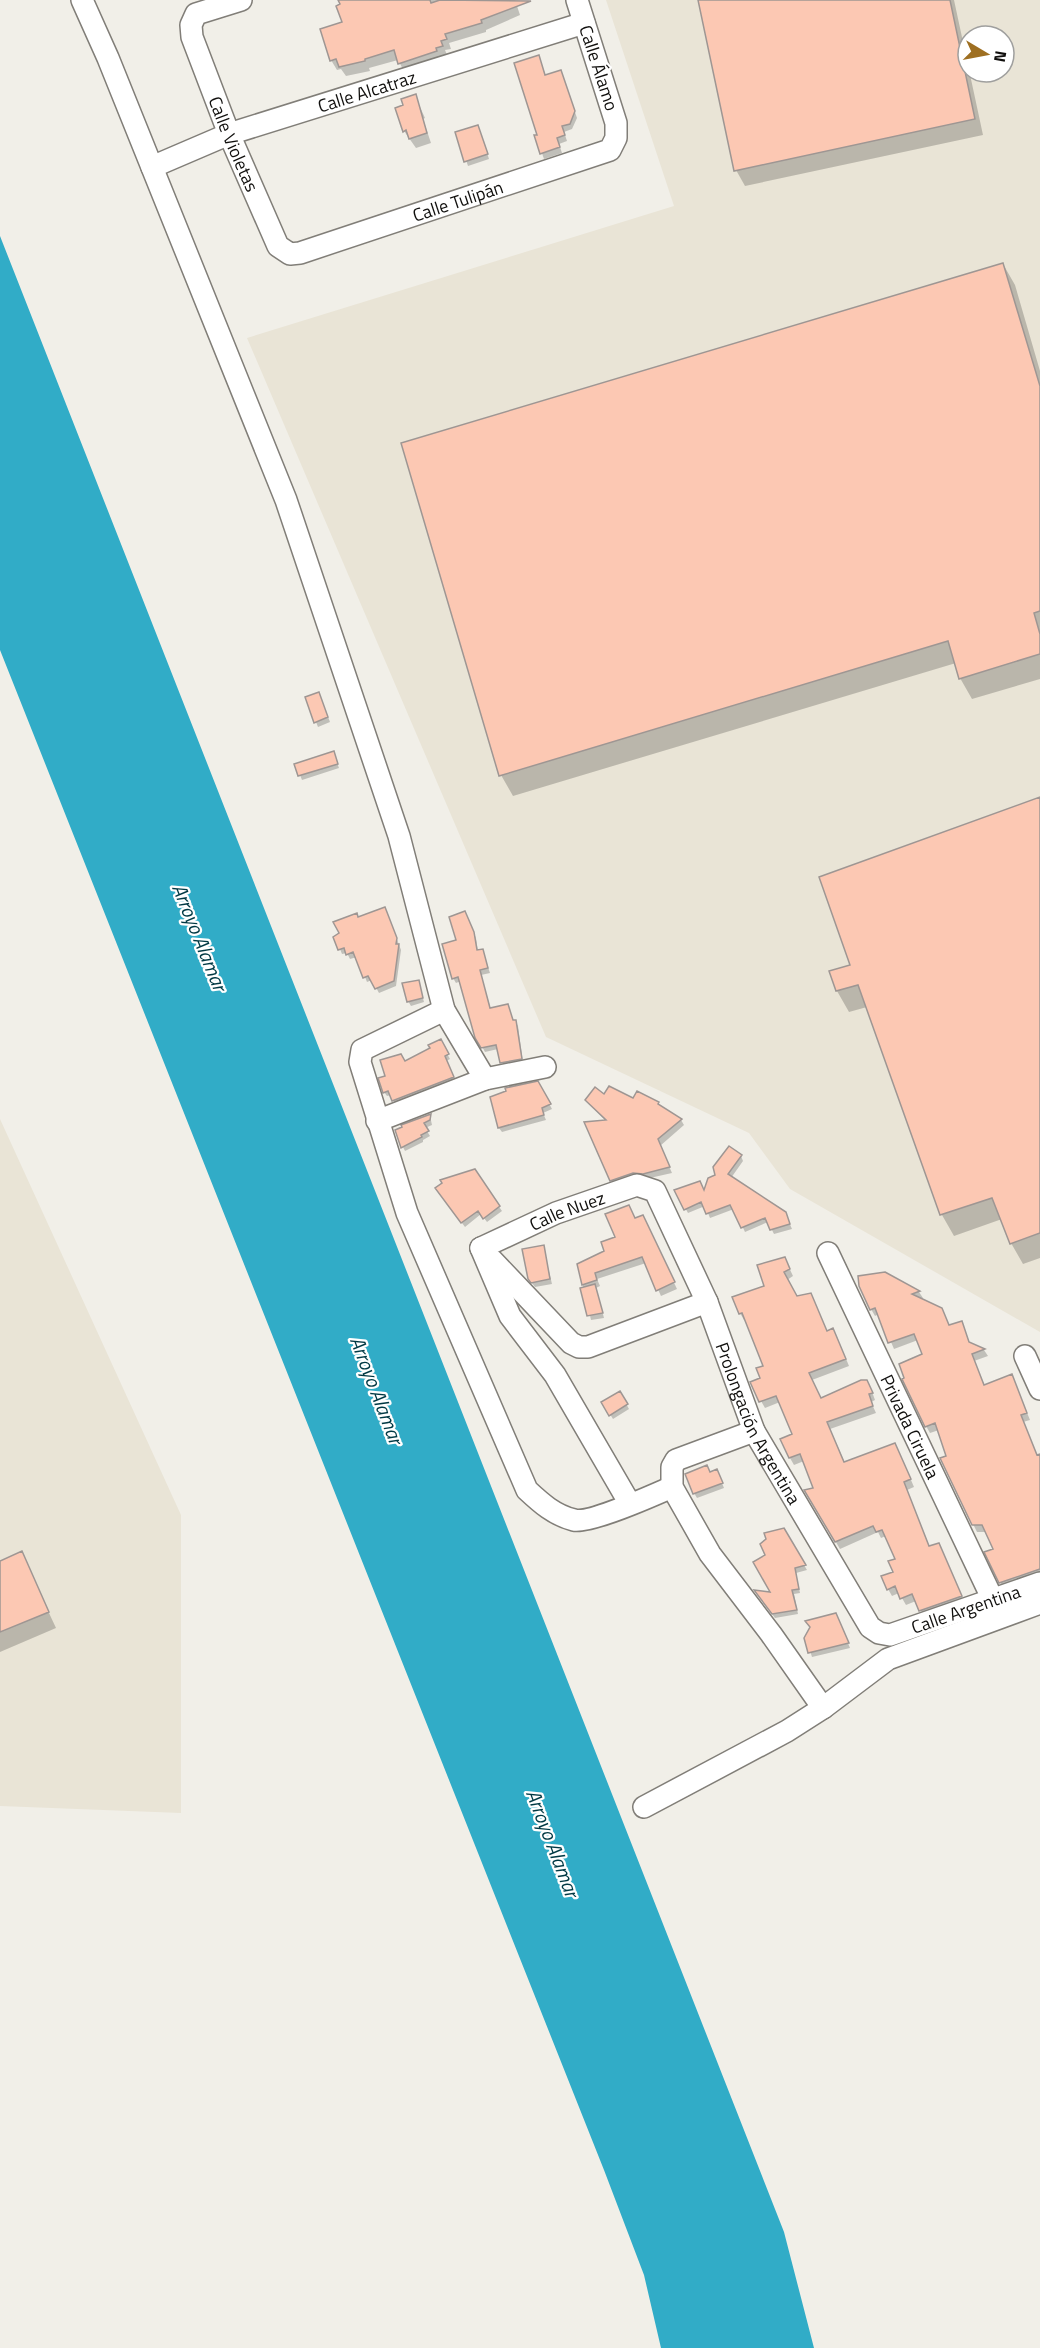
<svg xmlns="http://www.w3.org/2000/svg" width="1040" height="2348" font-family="'Titillium Web',sans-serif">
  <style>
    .built { fill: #e9e4d6; fill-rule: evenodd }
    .water { fill: #31acc7 }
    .shadow { fill: #0003 }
    .building { fill: #fcc8b3; stroke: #9e9693; stroke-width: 1.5 }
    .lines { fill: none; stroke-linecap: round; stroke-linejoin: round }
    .minor-casing { stroke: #817e78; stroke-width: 24 }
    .minor { stroke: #fff; stroke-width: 21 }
    .labels { text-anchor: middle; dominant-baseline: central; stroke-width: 4.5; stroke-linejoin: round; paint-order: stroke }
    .street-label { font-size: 18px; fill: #100f0d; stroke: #fff }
    .water-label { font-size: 20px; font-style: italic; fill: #003944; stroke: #fff }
  </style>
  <rect width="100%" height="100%" fill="#f1efe8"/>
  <!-- built -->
  <path class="built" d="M606,0H1040V1332L790,1189L749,1133L546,1037L247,338L674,206ZM968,36H1004V72H968Z
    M0,1119L181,1515V1813L0,1806Z"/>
  <!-- water -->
  <path class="water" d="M0,236L784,2232L814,2348H661L644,2275L604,2170L0,650Z"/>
  <!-- shadow -->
  <path class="shadow" d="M344,0H515L520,15L486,30V32L449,43L451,49L445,50L447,55L405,73L398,60L369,68L370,71L346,76L341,69L337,70L331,60L343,23Z
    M700,0H954L983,135L745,186L736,170Z
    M541,63L546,76L563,77L577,118L572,129L564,132L567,141L559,144L562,153L544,159L536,136L539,135Z
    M415,96L425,118L423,119L431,143L416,148L404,131L405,106Z
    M480,131L489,159L468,166L457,133Z
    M1003,264L1015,285L1040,371V679L972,699L960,678L956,663L513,796L501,775Z
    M319,693L330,722L318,727L316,722Z
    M335,757L339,768L302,780L296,765Z
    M1040,799V1258L1023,1264L1011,1243L1002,1219L954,1236L942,1215L867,1007L849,1012L837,991L831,972L852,966Z
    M387,913L401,950L396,986L379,993L372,980L367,982L357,957L350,959L347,953L342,954L335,937L358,919Z
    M467,918L476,938L478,951L484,955L490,973L481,975L491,1010L507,1005L513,1022L515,1021L518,1026L523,1063L504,1067L498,1049L485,1052L477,1037L461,981L456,983L453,978L458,941Z
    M418,981L424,1002L411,1006L408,1001Z
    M440,1041L450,1059L446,1061L455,1082L396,1105L391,1095L387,1096L384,1092L387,1076L404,1063L432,1049Z
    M538,1083L552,1109L543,1113L546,1120L502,1132L499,1128Z
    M604,1096L658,1103L660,1108L681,1120L684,1125L660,1146L672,1173L614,1186L611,1180L606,1121L586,1101Z
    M430,1116L432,1125L425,1128L430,1136L423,1140V1142L405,1151L403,1147Z
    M741,1156L743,1161L731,1178L785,1213L792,1229L774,1234L768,1222L745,1232L734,1209L710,1218L705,1206L688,1213L676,1191L705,1194L717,1176Z
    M474,1171L502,1211L487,1222L481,1214L465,1227L439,1193Z
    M635,1220L646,1223L677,1289L661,1296L646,1263L597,1279L600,1286L596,1288L604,1318L591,1320L578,1264L606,1252L617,1237Z
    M543,1246L552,1284L535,1287L529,1279Z
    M785,1259L793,1276L787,1280L796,1298L811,1294L827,1332L837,1337L849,1366L812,1380L821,1400L871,1389L875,1400L871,1402L876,1413L830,1429L845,1463L899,1452L914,1487L907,1490L930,1548L939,1544L965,1604L925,1618L916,1601L906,1605L899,1593L892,1596L888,1589L896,1573L897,1559L886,1536L881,1538L878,1532L840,1549L806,1491L815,1488L804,1461L794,1465L790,1458L794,1434L780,1402L765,1408L761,1401V1379L765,1367L747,1319L744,1320L740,1313L768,1286Z
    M885,1273L919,1292L923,1298L920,1299L941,1309L950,1327L962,1322L970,1344L984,1350L988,1356L974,1361L985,1386L1015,1383L1030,1420L1023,1422L1037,1457L1040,1456V1577L1004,1589L1000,1582L995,1550L987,1532H977L973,1524L939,1430L930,1433L926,1426L924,1355L918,1340L894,1349L879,1314L875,1316L871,1309Z
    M620,1393L629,1409L613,1419L603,1403Z
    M710,1474L719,1476L724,1488L697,1498L694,1493Z
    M783,1530L807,1570L796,1573L800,1593L794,1594L798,1614L775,1618L758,1595L773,1593L767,1555Z
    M21,1553L56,1628L0,1652V1563Z
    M838,1619L850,1648L812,1657L806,1638Z"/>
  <!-- building -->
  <path class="building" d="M338,0H430L431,3L440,0L531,1L481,20L482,23L445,34L447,39L441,41L443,46L436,48L437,51L398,64L394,50L365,59V61L339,67L336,59L330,61L320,29L342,22L336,6L340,4Z
    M698,0H950L975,119L734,171Z
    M539,55L545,75L561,70L575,111L570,124L562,126L565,135L557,138L560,147L540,154L534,135H537L514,63Z
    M416,94L427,133L409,139L406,130L403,132L395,108L403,105L401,99Z
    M478,125L488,154L464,162L455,132Z
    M1003,263L1040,386V611L1034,613L1040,634V654L959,679L948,641L499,776L401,443Z
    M319,692L328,717L314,723L305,697Z
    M334,751L338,764L298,776L294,764Z
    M1040,797V1233L1010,1244L992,1198L940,1215L858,985L836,991L829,971L850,965L819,877Z
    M385,907L397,938L396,944H399L394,981L375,989L368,976L363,978L353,952L346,955L344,948L338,950L333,937L339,933L333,922L357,913L358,917Z
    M465,911L474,932L477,950L483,949L488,968L480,970L490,1008L508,1004L513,1020H516L522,1059L500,1063L496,1045L481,1048L475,1038L458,977L452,979L442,944L456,940L449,917Z
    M419,980L423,998L407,1002L402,983Z
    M441,1039L449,1054L445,1056L454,1077L392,1101L388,1091L383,1093L378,1078L385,1076L380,1060L401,1054L405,1061L430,1048L428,1045Z
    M538,1081L551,1104L542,1108L544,1115L498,1128L490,1097L506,1091L505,1088Z
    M609,1086L633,1098L637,1091L659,1102L658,1104L682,1119L658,1139L670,1167L643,1174L633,1173L610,1181L584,1122L606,1120L585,1100L595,1087L604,1094Z
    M431,1114L430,1120L424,1123L429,1131L421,1135L422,1137L401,1148L395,1130L402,1127L401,1125Z
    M729,1146L742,1155L728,1174L786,1212L790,1224L770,1230L765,1218L741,1228L730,1205L706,1214L701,1202L684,1210L674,1190L700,1181L704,1190L708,1178L715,1175L713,1167Z
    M475,1169L500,1206L483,1219L478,1211L461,1223L435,1188L442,1183L440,1180Z
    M629,1205L635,1218L643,1215L675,1282L656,1291L642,1257L595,1273L597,1280L582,1285L577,1264L604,1251L601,1242L615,1237L605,1214Z
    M544,1245L550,1279L531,1283L528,1279L522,1249Z
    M785,1257L790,1269L784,1272L797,1296L811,1293L827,1331L833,1328L846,1359L809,1373L821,1398L861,1380H867L873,1393L869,1394L873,1406L827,1422L844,1462L895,1443L911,1479L904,1482L929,1546L939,1543L962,1596L919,1611L912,1594L900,1599L895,1586L887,1590L881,1576L893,1572L888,1561L895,1559L882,1530L876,1532L873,1526L835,1542L804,1490L813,1488L800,1454L789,1458L780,1439L792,1434L776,1396L759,1402L750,1382L760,1378L756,1368L763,1366L742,1313L739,1314L732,1297L764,1286L757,1265Z
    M885,1272L920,1291L912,1294L942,1308L949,1325L962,1321L969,1342L985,1349L972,1354L984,1385L1012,1374L1027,1413L1021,1415L1037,1455L1040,1454V1569L999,1583L984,1552L993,1549L982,1525H972L940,1458L946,1456L935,1423L925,1427L902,1379L904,1378L899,1364L922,1354L914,1334L888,1343L875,1308L870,1310L859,1286L858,1276Z
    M595,1284L603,1313L587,1316L580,1288Z
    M620,1391L628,1404L609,1416L601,1402Z
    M707,1465L710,1472L717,1469L723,1483L693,1494L685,1474Z
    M784,1528L806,1565L795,1568L799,1589L792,1590L797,1610L772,1614L754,1590L770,1592L753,1562L765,1555L760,1544L766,1539L764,1533Z
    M22,1551L49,1612L0,1632V1561Z
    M836,1613L849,1643L808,1653L804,1638L810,1627L805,1621Z"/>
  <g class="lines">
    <defs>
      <g id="minor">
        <path d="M82,0L108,58L286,500L399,836L444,1010L485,1079"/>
        <path id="s1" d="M241,0L196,14L191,25L192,37L229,134L278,246L290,254L300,253L610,150L616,138V123L577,0"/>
        <path id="s2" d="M152,167L229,134L584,23"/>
        <path d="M444,1010L362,1050L360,1062L407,1213L527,1490C541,1503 554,1515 574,1520C589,1524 654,1495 672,1487"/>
        <path d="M377,1121L485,1079L545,1067"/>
        <path id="s3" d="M481,1248L556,1213L637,1185L655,1191L707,1302L754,1431L870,1627L879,1633L890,1635L1040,1583"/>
        <path d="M481,1248L510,1316L555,1375L630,1504"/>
        <path id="s4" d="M828,1253L993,1600"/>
        <path d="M492,1260L571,1343L579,1347H588L707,1302"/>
        <path d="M1025,1356L1040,1389"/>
        <path d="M754,1431L676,1460L672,1467V1487L710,1554L771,1634L823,1708"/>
        <path d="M644,1807L787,1731L823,1708L888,1659L1040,1603"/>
      </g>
    </defs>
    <!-- minor casing -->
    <use href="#minor" class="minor-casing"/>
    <!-- minor -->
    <use href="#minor" class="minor"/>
  </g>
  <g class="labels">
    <!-- street labels -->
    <g class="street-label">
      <text transform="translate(599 68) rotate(72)">Calle Álamo</text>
      <text stroke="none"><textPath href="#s2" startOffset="228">Calle Alcatraz</textPath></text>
      <text stroke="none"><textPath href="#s1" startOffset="186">Calle Violetas</textPath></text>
      <text stroke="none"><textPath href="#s1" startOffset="488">Calle Tulipán</textPath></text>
      <text stroke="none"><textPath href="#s3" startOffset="94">Calle Nuez</textPath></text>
      <text stroke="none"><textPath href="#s3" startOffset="442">Prolongación Argentina</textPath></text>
      <text stroke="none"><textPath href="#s4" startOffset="192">Privada Ciruela</textPath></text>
      <text stroke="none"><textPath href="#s3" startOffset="777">Calle Argentina</textPath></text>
    </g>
    <!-- water labels -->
    <g class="water-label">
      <text transform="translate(200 937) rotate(68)">Arroyo Alamar</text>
      <text transform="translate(377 1390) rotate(69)">Arroyo Alamar</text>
      <text transform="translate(553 1843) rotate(69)">Arroyo Alamar</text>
    </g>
  </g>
  <!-- north arrow -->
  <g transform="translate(986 54) rotate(100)"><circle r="28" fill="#ffffff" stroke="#9f9f9e" stroke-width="1.5"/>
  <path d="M0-4.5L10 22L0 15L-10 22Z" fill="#9e6f21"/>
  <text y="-9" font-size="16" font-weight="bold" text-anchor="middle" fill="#100f0d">N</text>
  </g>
</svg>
